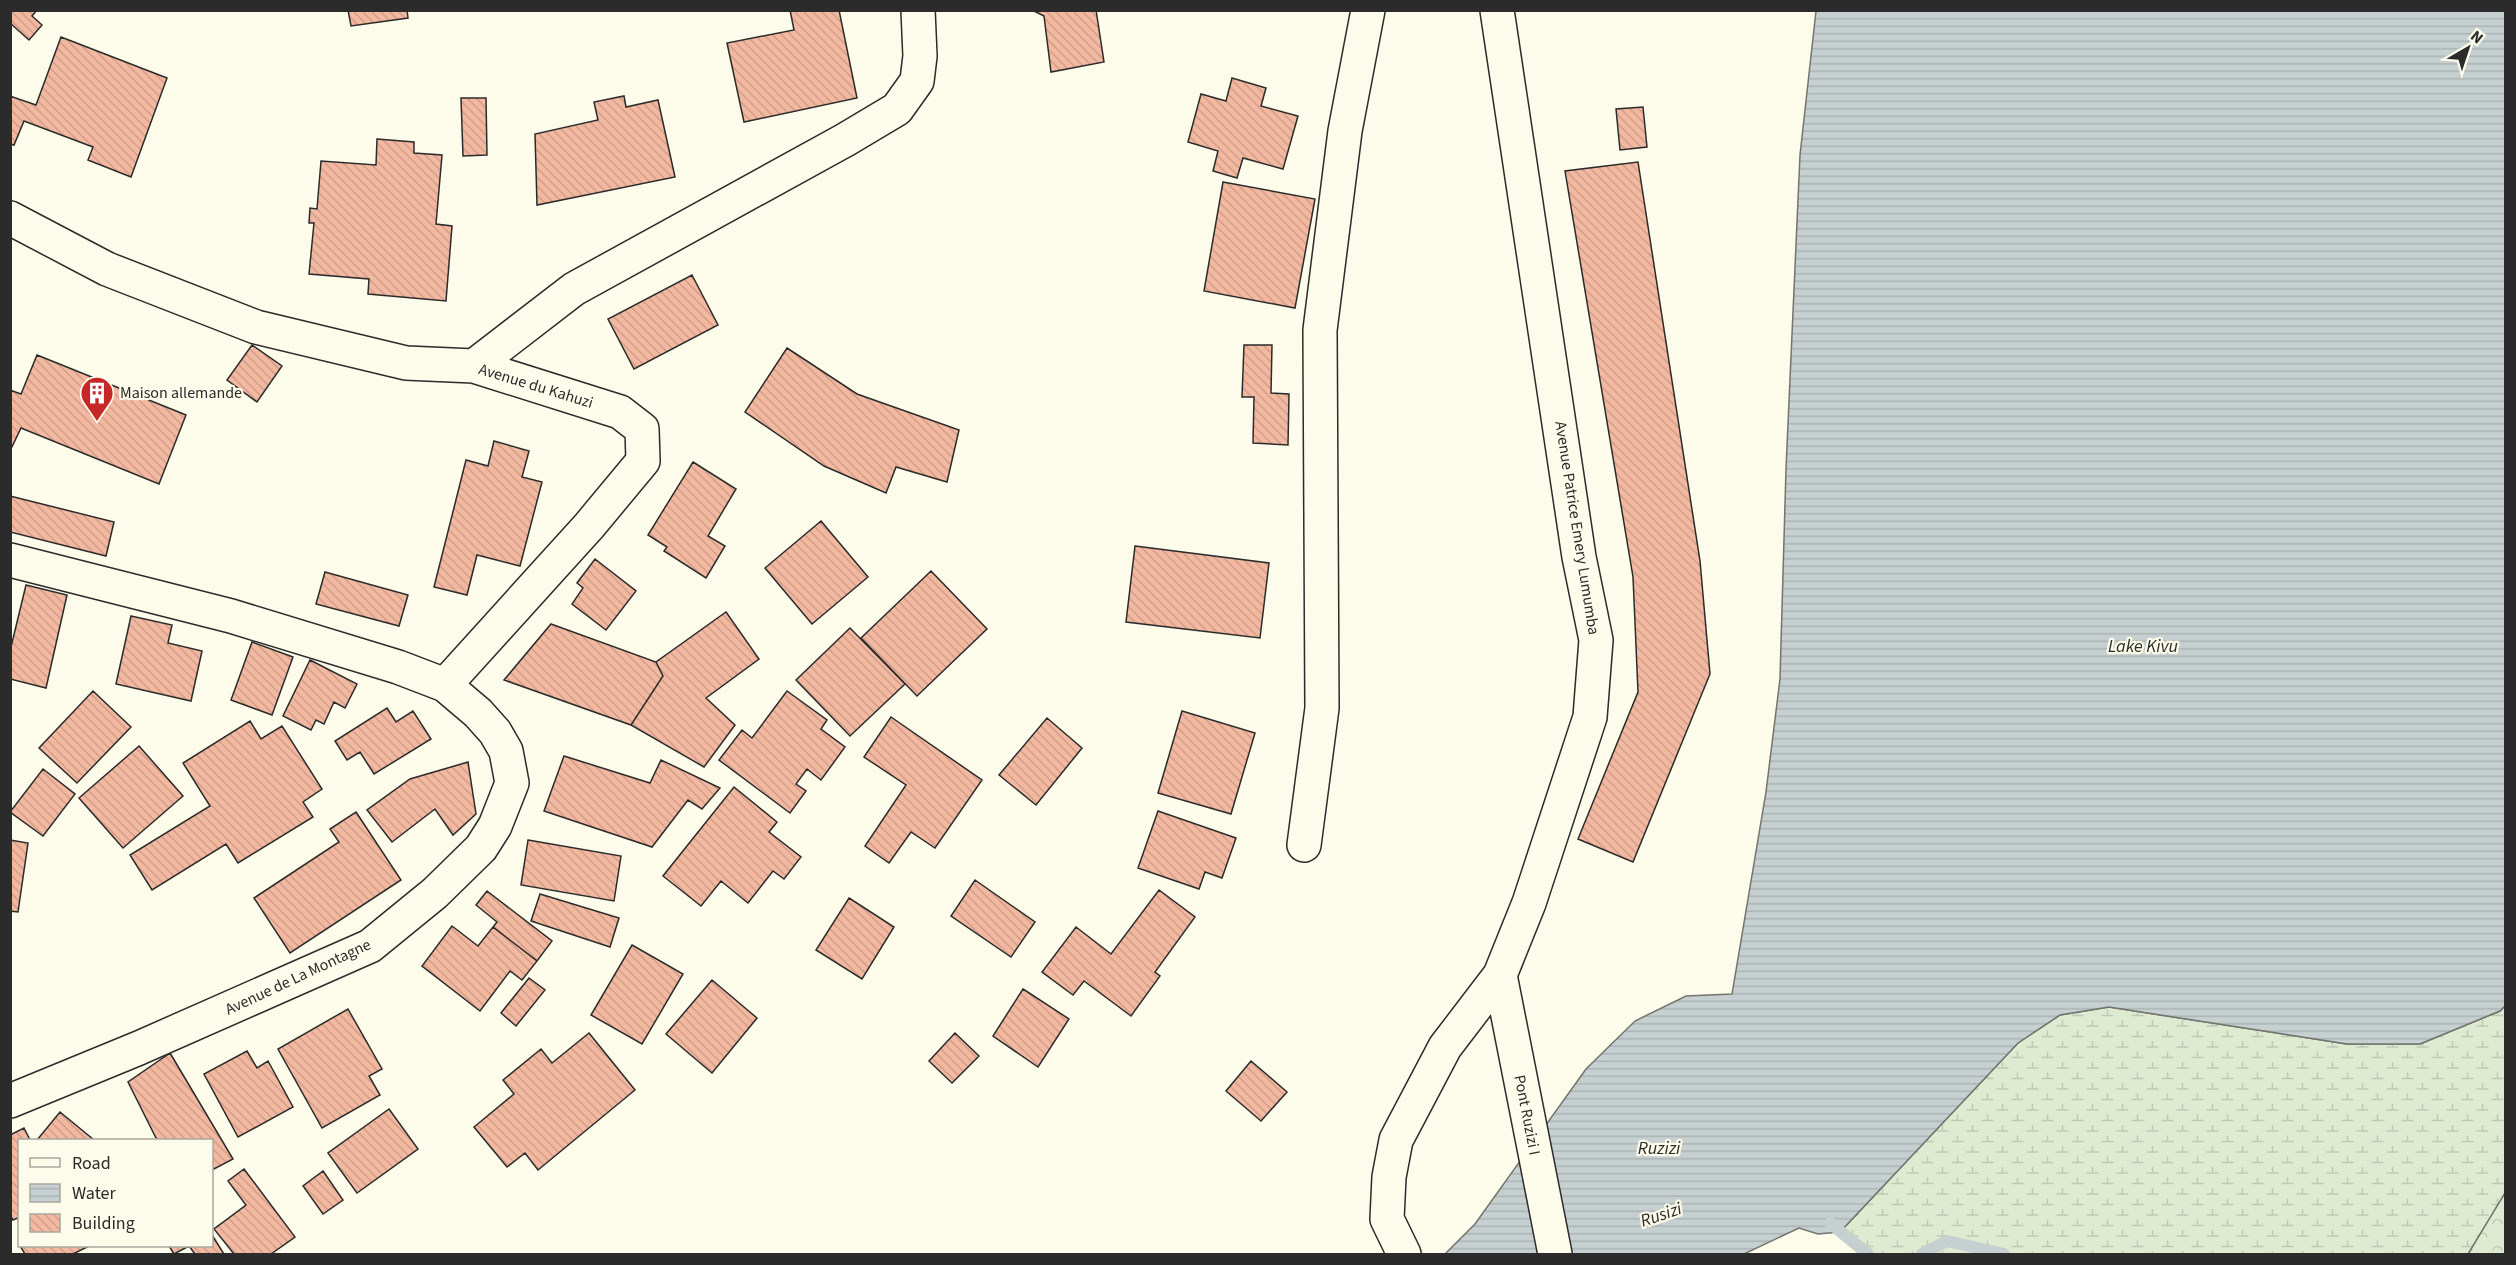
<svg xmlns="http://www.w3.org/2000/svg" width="2516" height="1265" font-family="'Source Sans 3',sans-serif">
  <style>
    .forest { fill: url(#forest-crowns); stroke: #74746e; stroke-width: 1.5 }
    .wetland { fill: url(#wetland-marsh); stroke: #74746e; stroke-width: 1.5 }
    .water { fill: url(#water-rules); stroke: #74746e; stroke-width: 1.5 }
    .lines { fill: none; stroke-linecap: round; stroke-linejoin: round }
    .stream { stroke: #c7d0d0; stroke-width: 12 }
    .building { fill: url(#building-back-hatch); stroke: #2b2b2b; stroke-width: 1.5 }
    .minor-casing { stroke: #2b2b2b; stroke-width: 36 }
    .primary-casing { stroke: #2b2b2b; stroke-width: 36 }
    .minor { stroke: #fdfbea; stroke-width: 33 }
    .primary { stroke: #fdfbea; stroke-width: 33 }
    .labels { text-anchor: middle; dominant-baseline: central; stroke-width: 4.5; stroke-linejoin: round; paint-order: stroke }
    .street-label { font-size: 16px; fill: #2b2b2b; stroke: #fdfbea }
    .poi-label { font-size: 16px; fill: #2b2b2b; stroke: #fdfbea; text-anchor: start }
    .water-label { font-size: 18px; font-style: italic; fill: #2b2b2b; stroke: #fdfbea }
  </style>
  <defs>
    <pattern id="forest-crowns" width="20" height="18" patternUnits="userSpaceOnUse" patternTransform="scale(1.5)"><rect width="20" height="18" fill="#deebd1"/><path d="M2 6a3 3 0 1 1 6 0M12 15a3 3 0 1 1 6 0" fill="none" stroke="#bfcab4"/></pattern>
    <pattern id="wetland-marsh" width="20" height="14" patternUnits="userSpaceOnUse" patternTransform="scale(1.5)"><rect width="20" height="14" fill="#deebd1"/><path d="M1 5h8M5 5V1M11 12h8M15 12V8" fill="none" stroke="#bfcab4"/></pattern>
    <pattern id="water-rules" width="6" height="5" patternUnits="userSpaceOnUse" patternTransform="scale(1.5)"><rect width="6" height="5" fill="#c7d0d0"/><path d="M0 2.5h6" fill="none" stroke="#abb3b3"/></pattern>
    <pattern id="building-back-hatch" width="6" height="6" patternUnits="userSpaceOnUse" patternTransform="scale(1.5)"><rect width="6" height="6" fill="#f2b8a0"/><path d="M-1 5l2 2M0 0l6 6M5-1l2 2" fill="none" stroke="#d09e8a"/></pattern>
  </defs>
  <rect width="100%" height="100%" fill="#fdfbea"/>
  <!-- forest -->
  <path class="forest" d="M2505,1193V1254H2468L2501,1197Z"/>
  <!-- wetland -->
  <path class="wetland" d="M2505,1006V1193L2468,1254H1868L1840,1232L2018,1043L2060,1015L2109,1007L2347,1044H2420L2500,1011Z"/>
  <!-- water -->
  <path class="water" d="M1816,11H2505V1006L2500,1011L2420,1044H2347L2109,1007L2060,1015L2018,1043L1840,1232L1818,1234L1799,1228L1744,1254H1445L1475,1224L1586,1069L1635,1021L1686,996L1732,994L1766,792L1780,679L1786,469L1800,155Z"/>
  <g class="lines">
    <!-- stream -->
    <path class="stream" d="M1830,1223L1868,1254
      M1922,1254L1947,1241L2004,1254"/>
  </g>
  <!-- building -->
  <path class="building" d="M10,10H37L32,16L42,25L29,40L10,23Z
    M348,10H407L408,18L351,26Z
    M790,10H839L857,98L744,122L727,43L794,30Z
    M1032,10H1096L1104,62L1051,72L1044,16Z
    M61,37L167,78L131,177L88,160L93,147L24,121L14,145L10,144V96L36,105Z
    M1232,78L1266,88L1261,106L1298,116L1283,169L1243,158L1237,178L1213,171L1218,151L1188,142L1201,94L1226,101Z
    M624,96L626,107L658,100L675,177L537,205L535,134L598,120L594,102Z
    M461,98H486L487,155L463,156Z
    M1643,107L1647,147L1620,150L1616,109Z
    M377,139L414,142V153L442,155L436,224L452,226L446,301L368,294L369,279L309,274L314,223H309L310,208L317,209L321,161L376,165Z
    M1638,162L1700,561L1710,674L1633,862L1578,839L1638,692L1633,577L1565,171Z
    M1223,182L1315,199L1295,308L1204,291Z
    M692,275L718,325L634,369L608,319Z
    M252,345L282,366L257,402L227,380Z
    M1244,345H1272L1271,393L1289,394L1288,445L1253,443L1254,397H1242Z
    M787,348L857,394L959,430L947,482L896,467L886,493L824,466L745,412Z
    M37,355L186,415L159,484L21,428L10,451V390L21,394Z
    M494,441L529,451L522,477L542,482L520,566L477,555L467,595L434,587L466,460L488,466Z
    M693,462L736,489L708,536L725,546L706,578L664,551L667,547L648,535Z
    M10,496L114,522L106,556L10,532Z
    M821,521L868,577L812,624L765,568Z
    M1135,546L1269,563L1260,638L1126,622Z
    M595,559L636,591L606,630L572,604L583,588L577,583Z
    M931,571L987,629L917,696L861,638Z
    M325,572L408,595L399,626L316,604Z
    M26,585L67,595L46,688L10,679V651Z
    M726,612L759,659L706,698L735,725L704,767L631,725L663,676L656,662Z
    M131,616L172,625L168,643L202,651L191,701L116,684Z
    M551,624L656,662L663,676L631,725L504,680Z
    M850,628L905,684L850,736L796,680Z
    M252,642L293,657L272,715L231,700Z
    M310,660L357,684L345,708L334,702L324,724L316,720L311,730L283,716Z
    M93,691L131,727L77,783L39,748Z
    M787,691L827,720L821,729L845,747L821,780L807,769L796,784L806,791L790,813L719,760L742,730L752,738Z
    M387,708L396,722L413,711L431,739L374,774L360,752L347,760L335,741Z
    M1182,711L1255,733L1231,814L1158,793Z
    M891,717L982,780L935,848L911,832L889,863L865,846L906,785L864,757Z
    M1047,718L1082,748L1036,805L999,775Z
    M250,721L261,739L282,726L322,789L303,802L313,817L238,863L226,844L152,890L130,855L210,806L183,763Z
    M139,746L183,796L123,848L79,798Z
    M564,756L650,783L661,760L720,788L702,809L688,800L652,847L544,811Z
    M468,762L476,814L453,835L435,809L392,842L367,810L410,779Z
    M43,769L75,794L43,836L10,812Z
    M734,787L777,822L769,832L801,857L784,879L773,871L748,903L721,881L701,906L663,876Z
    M1158,811L1236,838L1222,878L1205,872L1199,889L1138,868Z
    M356,812L401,880L290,953L254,898L339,842L330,829Z
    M10,840L28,843L18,912L10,911Z
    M528,840L621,856L614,901L521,885Z
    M975,880L1035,922L1011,957L951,916Z
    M1159,890L1195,917L1155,972L1160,976L1131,1016L1084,981L1073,995L1042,972L1076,927L1111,954Z
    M487,891L552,941L537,961L493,927L497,922L476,905Z
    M540,894L619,918L610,947L531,921Z
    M849,898L894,927L862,979L816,950Z
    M452,926L478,946L493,927L537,961L522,980L510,971L480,1011L422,966Z
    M632,945L683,974L642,1044L591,1015Z
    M529,978L545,990L516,1026L501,1013Z
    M712,980L757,1018L712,1073L666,1034Z
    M1023,989L1069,1019L1038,1067L993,1036Z
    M348,1009L382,1069L369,1076L380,1095L322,1128L278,1049Z
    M589,1033L635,1090L538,1170L525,1153L507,1167L474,1127L514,1094L503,1080L541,1049L552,1063Z
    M955,1033L979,1056L952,1083L929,1061Z
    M247,1051L257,1068L268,1061L293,1107L238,1137L204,1074Z
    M170,1053L233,1159L212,1170V1140H157L128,1082Z
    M1251,1061L1287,1092L1261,1121L1226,1091Z
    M389,1109L418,1149L357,1193L328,1153Z
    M60,1112L94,1140H37Z
    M24,1128L30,1140H20V1217L13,1220L10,1215V1135Z
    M244,1169L295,1237L271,1254H234L214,1229L246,1205L228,1181Z
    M323,1171L343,1200L323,1214L303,1186Z
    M212,1235L224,1254H195L189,1246H212Z
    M20,1246H89L73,1254H25Z
    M169,1246H189L174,1254Z"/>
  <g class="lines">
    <defs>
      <path id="minor" d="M10,218L107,269L256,327L406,363L474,366L620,412L642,429L643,461L589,526L445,685
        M474,366L574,289L845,140L897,109L917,81L920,56L918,10
        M10,560L231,616L398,667L445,685L478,713L495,732L506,751L512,783L495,826L481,848L435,893L370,946L139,1048L10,1101
        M1304,845L1322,708L1320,330L1345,131L1368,10
        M1500,975L1555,1254"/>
      <path id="primary" d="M1404,1254L1387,1219L1389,1177L1396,1140L1445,1047L1500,975L1529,903L1590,717L1596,640L1579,557L1497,10"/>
    </defs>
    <!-- minor casing -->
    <use href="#minor" class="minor-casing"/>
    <!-- primary casing -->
    <use href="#primary" class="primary-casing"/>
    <!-- minor -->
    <use href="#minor" class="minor"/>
    <!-- primary -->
    <use href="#primary" class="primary"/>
  </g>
  <!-- icons -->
  <defs>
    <symbol id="building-pin" viewBox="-11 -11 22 30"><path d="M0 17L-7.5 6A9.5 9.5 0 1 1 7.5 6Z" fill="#c62828" stroke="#fdfbea"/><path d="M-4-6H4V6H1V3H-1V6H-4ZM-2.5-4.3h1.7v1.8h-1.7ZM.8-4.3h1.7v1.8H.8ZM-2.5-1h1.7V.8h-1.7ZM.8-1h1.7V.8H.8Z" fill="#fff"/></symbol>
  </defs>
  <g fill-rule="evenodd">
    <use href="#building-pin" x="78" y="374" width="38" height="52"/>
  </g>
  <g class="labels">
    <!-- street labels -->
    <g class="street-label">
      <text transform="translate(536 386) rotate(17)">Avenue du Kahuzi</text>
      <text transform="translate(1577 528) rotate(81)">Avenue Patrice Emery Lumumba</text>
      <text transform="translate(298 977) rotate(-25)">Avenue de La Montagne</text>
      <text transform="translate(1527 1115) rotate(79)">Pont Ruzizi I</text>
    </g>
    <!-- poi labels -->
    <g class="poi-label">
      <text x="120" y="393">Maison allemande</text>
    </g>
    <!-- water labels -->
    <g class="water-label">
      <text x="2143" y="646">Lake Kivu</text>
      <text x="1659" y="1148">Ruzizi</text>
      <text transform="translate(1661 1215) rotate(-19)">Rusizi</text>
    </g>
  </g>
  <!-- border -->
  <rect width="2516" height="1265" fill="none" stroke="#2b2b2b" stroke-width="24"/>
  <!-- legend -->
  <rect x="18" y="1139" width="195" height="108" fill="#fdfbea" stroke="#a9a89e" stroke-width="1.5"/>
  <rect x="30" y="1158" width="30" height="9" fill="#fdfbea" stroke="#a9a89e" stroke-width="1.5"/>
  <text x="72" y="1169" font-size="18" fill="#2b2b2b">Road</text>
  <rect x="30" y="1184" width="30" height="18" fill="url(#water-rules)" stroke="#a9a89e" stroke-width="1.5"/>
  <text x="72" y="1199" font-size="18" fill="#2b2b2b">Water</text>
  <rect x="30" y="1214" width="30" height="18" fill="url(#building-back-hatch)" stroke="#a9a89e" stroke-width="1.5"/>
  <text x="72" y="1229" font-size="18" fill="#2b2b2b">Building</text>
  <!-- north arrow -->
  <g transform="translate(2468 48) rotate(39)" stroke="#fdfbea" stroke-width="4.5" paint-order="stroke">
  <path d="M0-4.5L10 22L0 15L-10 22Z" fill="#2b2b2b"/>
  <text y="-9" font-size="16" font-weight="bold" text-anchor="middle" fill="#2b2b2b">N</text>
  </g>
</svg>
